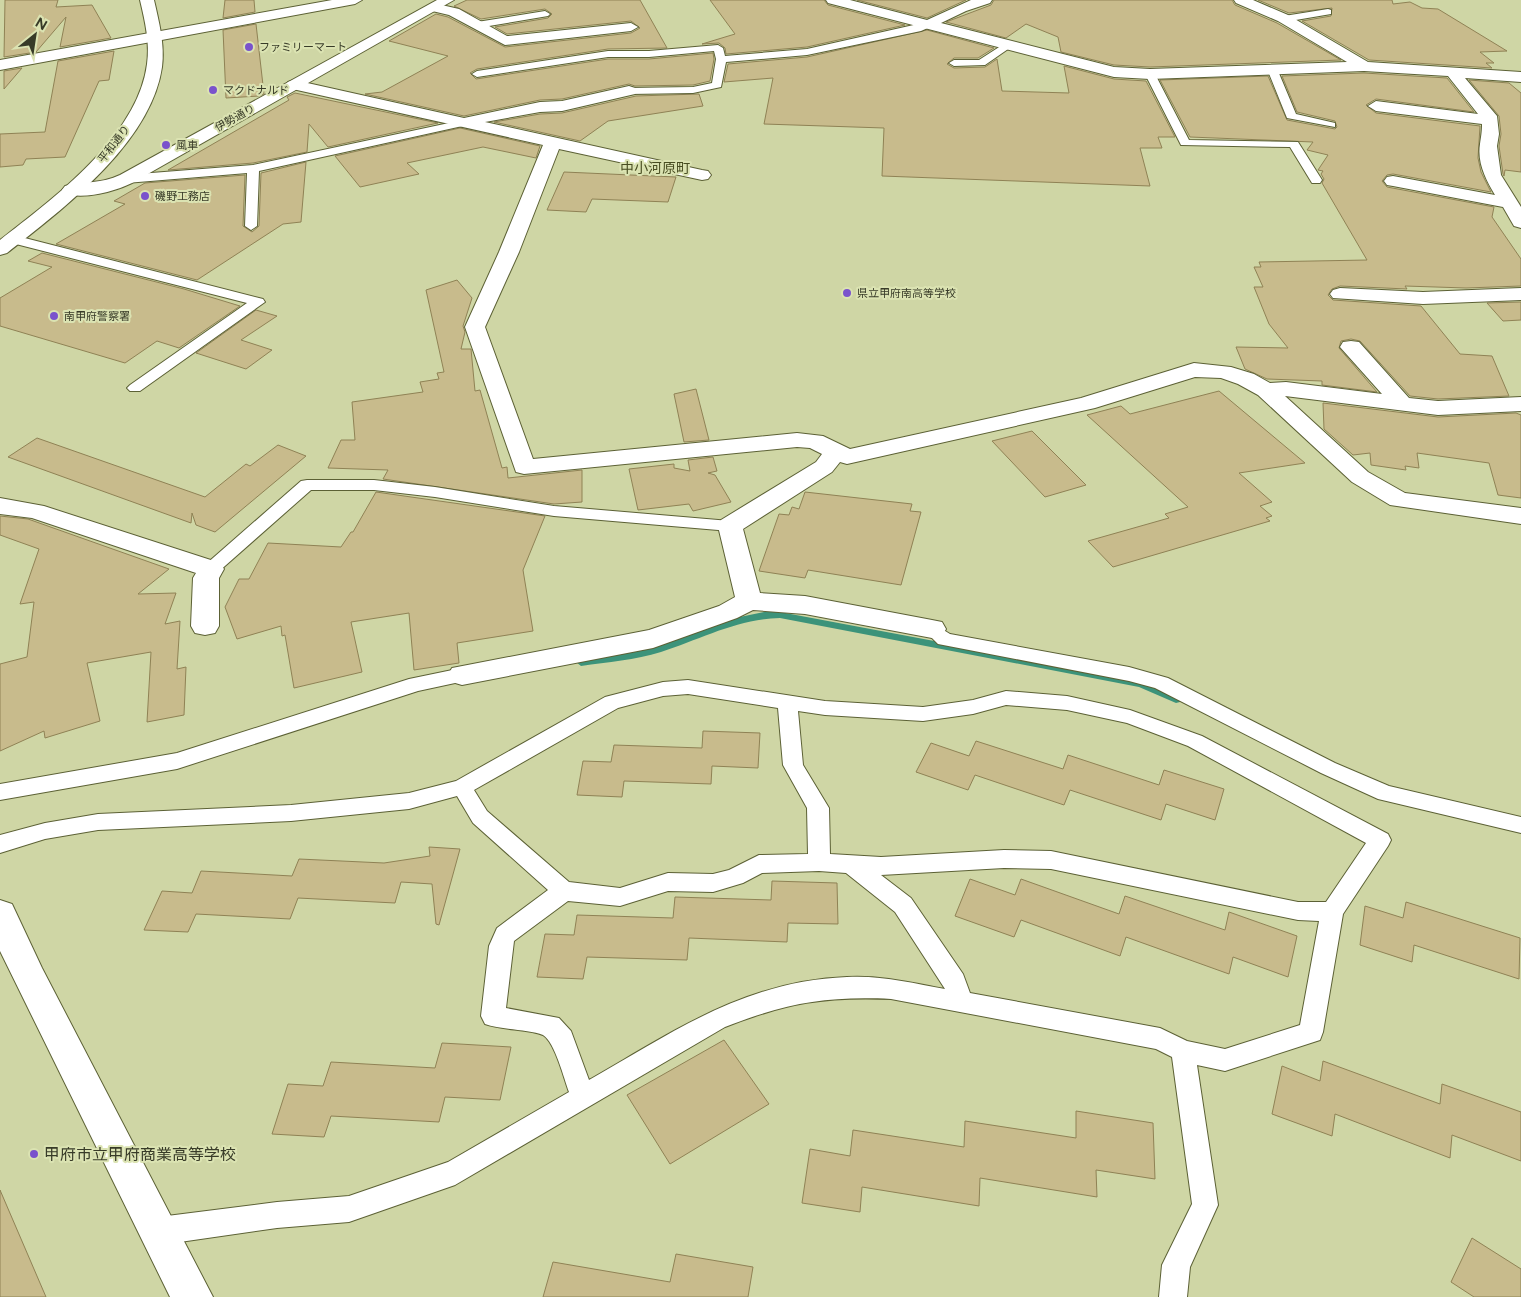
<svg xmlns="http://www.w3.org/2000/svg" width="1521" height="1297" font-family="Figtree,'Noto Sans JP',sans-serif">
  <style>
    .lines { fill: none; stroke-linecap: round; stroke-linejoin: round }
    .stream { fill: #3c937a; fill-rule: evenodd }
    .building { fill: #c8bb8c; stroke: #8f8255 }
    .lane-casing { stroke: #5c6135; stroke-width: 2 }
    .street-casing { stroke: #5c6135; stroke-width: 2 }
    .secondary-casing { stroke: #5c6135; stroke-width: 2 }
    .primary-casing { stroke: #5c6135; stroke-width: 2 }
    .highway-casing { stroke: #5c6135; stroke-width: 2 }
    .lane { fill: #fff; fill-rule: evenodd }
    .street { fill: #fff; fill-rule: evenodd }
    .secondary { fill: #fff; fill-rule: evenodd }
    .primary { fill: #fff; fill-rule: evenodd }
    .highway { fill: #fff; fill-rule: evenodd }
    .poi-dot { fill: #7a53cc; stroke: #dbe3b2; stroke-width: 2 }
    .labels { text-anchor: middle; dominant-baseline: central; stroke-width: 4; stroke-linejoin: round; paint-order: stroke }
    .far-poi-label { font-size: 11px; fill: #383b28; stroke: #dbe3b2; text-anchor: start }
    .far-street-label { font-size: 11px; fill: #383b28; stroke: #dbe3b2 }
    .far-quarter-label { font-size: 14px; fill: #484d21; stroke: #dbe3b2 }
    .near-poi-label { font-size: 16px; fill: #383b28; stroke: #dbe3b2; text-anchor: start }
  </style>
  <rect width="100%" height="100%" fill="#cfd6a5"/>
  <g class="lines">
    <!-- stream -->
    <path class="stream" d="M764,612H780L1141,680L1180,696L1181,699L1180,702L1176,703L1139,687L780,618C737,619 701,639 661,652C635,660 608,662 581,666L576,662L581,658L656,646L730,619Z"/>
  </g>
  <!-- building -->
  <path class="building" d="M5,0H58L56,7L92,5L111,38L60,47L66,17L36,52L4,57Z
    M225,0H254L255,12L223,18Z
    M467,0H640L667,48L608,49L477,69L470,73L476,79L608,59H649L713,53L714,59L710,81L693,85L635,86L629,84L562,99L540,100L464,116L365,94L382,92L448,56L389,41L436,14L448,17L505,47L631,33L640,28L631,21L507,34L495,27L548,18L552,14L545,9L481,19L454,6Z
    M710,0H824L828,5L905,25L807,47L726,54L725,48L719,43L702,44L735,34Z
    M857,0H966L927,18Z
    M994,0H1232L1235,5L1277,23L1341,60L1150,67L1114,65L1061,52L1058,37L1026,24L1006,38L946,22L991,5Z
    M1258,0H1392L1393,4L1410,2L1422,8L1438,9L1507,51L1480,52L1494,63H1486L1492,68L1369,60L1302,21L1331,16L1332,8L1289,13Z
    M256,24L264,94L259,96L226,98L223,30Z
    M927,30L994,48L978,58H954L947,64L954,68L985,67L997,59L1002,91L1069,93L1064,66L1114,79L1146,81L1175,137H1158L1162,148H1140L1150,186L882,176L884,128L764,124L773,78L724,82L728,64L807,57Z
    M114,51L109,80L99,81L65,157L26,159L23,165L0,167V134L45,132L58,61Z
    M22,68L4,89V71Z
    M1364,73L1447,78L1474,112L1376,99L1366,105L1376,113L1480,126L1478,158L1481,172L1491,192L1393,174L1387,175L1382,181L1387,187L1494,207L1492,217L1521,259V286L1466,288L1405,286L1407,289L1340,286L1332,289L1328,295L1333,300L1421,306L1460,354L1492,356L1509,396L1438,399L1410,396L1360,341L1351,339L1341,341L1339,348L1377,392L1322,385V381L1267,379L1245,369L1236,347L1288,348L1269,324L1254,287H1263L1254,267H1261L1259,262L1367,260L1322,183L1324,179L1321,174L1323,171L1318,170L1328,155L1307,150L1313,142L1190,137L1160,80L1268,76L1287,120L1335,129L1337,127L1335,121L1297,112L1282,76Z
    M1469,80L1509,83L1521,93V172L1505,170L1504,176L1503,174L1499,146L1501,134L1499,116Z
    M295,93L438,123L328,147L309,124L307,152L253,163L168,170L289,100L287,97Z
    M699,94L703,106L608,121L580,141L494,122L540,114L562,113L636,96Z
    M460,128L540,146L536,158L483,147L407,163L419,174L360,187L335,156Z
    M306,162L301,222L283,224L197,280L56,244L125,204L114,201L145,183L245,175L243,226L252,232L259,226L261,173Z
    M564,172L676,177L668,202L592,199L586,212L547,210Z
    M42,253L184,289L240,306L179,348L157,341L125,363L0,326V298L52,267L28,261Z
    M457,280L472,298L463,326L465,332L461,349H471L475,391L480,390L502,468L507,467L508,478L582,470V502L554,504L383,479L388,470L328,468L341,440H355L352,402L423,392L420,382L439,379L437,373L444,372L426,290Z
    M1521,302V320L1503,321L1487,303Z
    M256,310L277,316L241,340L272,350L246,369L196,353Z
    M696,389L709,440L684,442L674,394Z
    M1219,391L1305,463L1239,473L1272,502L1260,506L1272,516L1266,518L1270,521L1113,567L1088,541L1169,518L1165,514L1188,507L1087,415L1121,406L1130,414Z
    M1323,403L1438,417L1516,413L1521,415V498L1498,495L1489,463L1417,453L1419,468L1405,466L1406,470L1371,465L1370,453L1353,455L1324,429Z
    M1032,431L1086,485L1045,497L992,441Z
    M37,438L205,497L246,464L250,466L278,445L306,456L215,532L196,525L192,513L191,523L8,457Z
    M713,457L717,471L708,473L715,475L731,502L693,511L689,504L638,510L629,469L674,464V468L690,471L688,460Z
    M376,492L545,516L523,570L533,631L457,643L459,663L414,670L409,613L351,622L362,672L294,688L285,635L282,636L281,626L237,639L225,607L239,579H249L268,543L341,547L351,532H353Z
    M805,492L912,504L910,511L921,512L901,585L808,570L805,578L759,571L779,514L789,515L792,507L799,509Z
    M0,516L28,519L169,569L138,594L176,593L165,624L180,621L177,669L186,667L184,715L147,722L151,652L87,663L100,721L45,738L44,731L0,751V664L27,657L34,602L20,604L39,549L0,535Z
    M703,731L760,733L758,768L712,766L711,784L624,781L622,797L577,795L583,761L611,762L614,745L702,748Z
    M976,741L1063,769L1068,755L1159,785L1164,770L1224,789L1215,820L1166,804L1161,820L1070,790L1064,805L975,775L968,790L916,772L931,743L969,756Z
    M429,847L460,849L439,925L436,924L432,884L401,882L395,903L298,898L290,919L196,914L188,932L144,930L162,891L192,893L201,871L292,876L299,859L384,863L430,856Z
    M970,879L1015,895L1021,879L1119,914L1125,896L1225,930L1229,912L1297,936L1288,977L1233,957L1229,974L1126,937L1120,956L1021,920L1014,937L955,916Z
    M772,881L837,883L838,924L788,923L787,942L689,938L687,960L587,957L583,979L537,977L545,934L574,935L577,915L673,918L675,897L771,900Z
    M1406,902L1520,938L1519,979L1414,945L1412,962L1360,945L1365,906L1403,918Z
    M724,1040L769,1104L670,1164L627,1095Z
    M442,1043L511,1047L500,1100L445,1097L439,1122L331,1116L324,1137L272,1134L288,1084L323,1086L331,1062L435,1068Z
    M1323,1061L1440,1104L1442,1084L1521,1112V1161L1452,1135L1450,1158L1335,1114L1332,1136L1272,1114L1282,1066L1320,1081Z
    M1076,1111L1153,1123L1155,1179L1096,1170L1097,1197L980,1178L979,1206L862,1187L860,1212L802,1203L810,1149L850,1156L853,1130L964,1147L965,1121L1076,1138Z
    M0,1190L46,1297H0Z
    M1472,1238L1521,1269V1297H1474L1451,1282Z
    M676,1254L753,1267L748,1297H543L553,1262L670,1282Z"/>
  <g class="lines">
    <defs>
      <path id="lane" d="M1328,9L1331,10V14L1284,22L1279,19L1284,16Z
        M545,11L550,14L548,16L477,28L472,25L477,22Z
        M927,22L930,23V27L921,31L807,55L726,62L721,87L693,93L629,94L624,91L629,88L693,87L712,83L716,59L714,51L649,57H608L477,77L472,74L477,71L608,51H649L718,45L723,48L725,56L807,49Z
        M1007,42L1011,43V47L985,65L954,66L949,63L954,60H979Z
        M1273,68L1278,71L1296,114L1335,123V127L1287,118L1268,71Z
        M1150,71L1155,74L1189,140L1298,142L1322,180L1320,183H1312L1290,147L1181,145L1145,74Z
        M463,120L469,123L467,125L259,171L257,226L251,230L245,226L247,173L126,183L120,179L126,175L253,165Z
        M13,235L263,299L265,302L140,391H130L127,388L130,385L247,303L8,242L7,239L8,236Z
        M307,480H374L435,487L554,506L730,521L736,522L739,526L736,530L730,531L554,516L435,497L374,490H311L217,573H205L202,569L205,565L301,481Z
        M932,623L950,634L1129,667L1168,678L1335,763L1389,786L1521,817V833L1378,799L1321,773L1155,688L1129,681L938,644L923,629L925,625Z
        M462,668L469,670L472,675L469,680L418,691L177,769L0,800V784L177,753L409,679Z
        M688,680L825,701L923,707L973,700L1006,691L1067,696L1130,710L1202,736L1388,834L1391,840L1388,846L1343,914L1323,1032L1320,1040L1225,1071L1197,1065L1218,1205L1190,1267L1187,1297H1159L1162,1265L1192,1204L1172,1057L1156,1049L891,999C826,996 786,1003 725,1027L455,1185L349,1222L277,1228L159,1245L149,1241L145,1231L149,1221L159,1217L277,1202L349,1196L448,1162L569,1092C564,1079 555,1042 543,1035C529,1029 501,1030 485,1024L481,1016L489,946L497,928L548,890L473,823L457,796L409,809L291,821L98,830L45,839L0,853V835L45,823L98,814L291,805L409,793L456,781L605,697L663,682ZM688,694L778,708L783,765L807,808L808,854L759,855L729,870L713,874L668,873L620,888L569,882L487,811L474,790L618,708L663,696ZM1006,705L1067,710L1127,723L1188,746L1366,843L1326,902H1298L1051,851L1004,850L881,857L830,854L829,808L803,765L798,711L825,715L923,721L973,714ZM1004,868L1051,869L1298,920L1319,921L1300,1025L1225,1049L1187,1041L1160,1028L970,993L963,974L911,898L881,875ZM819,871L846,873L895,912L945,989C913,983 880,975 847,977C745,981 675,1031 589,1080L571,1031L559,1018L506,1008L514,941L568,901L620,906L668,891L713,892L743,883L762,873Z"/>
      <path id="street" d="M332,0H362L355,4L0,70V60Z
        M826,0H850L927,20L971,0H992L990,3L966,11L941,23L1114,67L1150,69L1347,62L1278,21L1236,3L1234,0H1253L1288,15L1368,62L1521,72V82L1465,78L1497,116L1499,134L1497,146L1501,175L1521,207V228L1514,226L1503,207L1393,186L1387,185L1384,181L1387,177L1393,176L1495,195C1486,180 1477,163 1480,144C1481,137 1482,132 1482,124L1376,111L1368,106L1376,101L1478,114L1448,76L1364,71L1150,79L1114,77L828,3Z
        M433,3L459,9L507,36L631,23L638,27L631,31L505,45L449,15L428,10L426,7Z
        M294,80L464,118L540,102L562,101L629,86L635,88L637,91L635,94L562,111L540,112L485,122L702,170L708,171L711,175L708,179L702,180L559,149L519,252L485,327L533,459L797,433L823,436L850,449L1081,398L1194,363L1231,367L1254,374L1270,383L1286,382L1382,394L1340,347L1343,342L1351,341L1359,342L1409,398L1438,401L1521,397V411L1438,415L1285,396L1368,472L1405,493L1521,508V524L1390,505L1352,482L1258,395L1238,384L1221,378L1195,377L1095,408L847,464L840,462L832,472L743,529L760,593L805,596L932,620L942,622L946,629L942,636L932,638L805,614L753,610L737,618L653,648L462,685L452,682L448,675L452,668L649,630L719,606L735,597L718,526L721,520L816,462L822,454L810,448L797,447L524,474L516,472L465,327L499,252L543,145L288,88L286,85L288,82Z
        M1340,288L1423,292L1521,288V300L1423,304L1333,298L1330,294L1333,290Z
        M0,498L44,506L220,563L224,569L219,578V626L215,633L205,635L195,633L191,626L193,578L196,573L32,518L0,514Z"/>
      <path id="secondary" d="M0,900L12,904L42,968L213,1297H170L0,951Z"/>
      <path id="primary" d="M437,0H454L132,183C113,192 86,199 65,194L62,190L65,186C84,181 102,184 120,175Z"/>
      <path id="highway" d="M140,0H154C159,22 165,45 162,67C151,143 63,209 7,253L0,255V240C53,199 138,136 147,64C150,43 145,21 140,0Z"/>
    </defs>
    <!-- lane casing -->
    <use href="#lane" class="lane-casing"/>
    <!-- street casing -->
    <use href="#street" class="street-casing"/>
    <!-- secondary casing -->
    <use href="#secondary" class="secondary-casing"/>
    <!-- primary casing -->
    <use href="#primary" class="primary-casing"/>
    <!-- highway casing -->
    <use href="#highway" class="highway-casing"/>
    <!-- lane -->
    <use href="#lane" class="lane"/>
    <!-- street -->
    <use href="#street" class="street"/>
    <!-- secondary -->
    <use href="#secondary" class="secondary"/>
    <!-- primary -->
    <use href="#primary" class="primary"/>
    <!-- highway -->
    <use href="#highway" class="highway"/>
  </g>
  <!-- markers -->
  <g class="poi-dot">
    <circle cx="249" cy="47" r="5"/>
    <circle cx="213" cy="90" r="5"/>
    <circle cx="166" cy="145" r="5"/>
    <circle cx="145" cy="196" r="5"/>
    <circle cx="847" cy="293" r="5"/>
    <circle cx="54" cy="316" r="5"/>
    <circle cx="34" cy="1154" r="5"/>
  </g>
  <g class="labels">
    <!-- far-poi labels -->
    <g class="far-poi-label">
      <text x="259" y="47">ファミリーマート</text>
      <text x="223" y="90">マクドナルド</text>
      <text x="176" y="145">風車</text>
      <text x="155" y="196">磯野工務店</text>
      <text x="857" y="293">県立甲府南高等学校</text>
      <text x="64" y="316">南甲府警察署</text>
    </g>
    <!-- far-street labels -->
    <g class="far-street-label">
      <text transform="translate(235 118) rotate(-29)">伊勢通り</text>
      <text transform="translate(114 144) rotate(-52)">平和通り</text>
    </g>
    <!-- far-quarter labels -->
    <g class="far-quarter-label">
      <text x="655" y="168">中小河原町</text>
    </g>
    <!-- near-poi labels -->
    <g class="near-poi-label">
      <text x="44" y="1154">甲府市立甲府商業高等学校</text>
    </g>
  </g>
  <!-- north arrow -->
  <g transform="translate(35 35) rotate(30)" stroke="#dbe3b2" stroke-width="4" paint-order="stroke">
  <path d="M0-4L9 19L0 12L-9 19Z" fill="#383b28"/>
  <text y="-8" font-size="14" font-weight="bold" text-anchor="middle" fill="#383b28">N</text>
  </g>
</svg>
